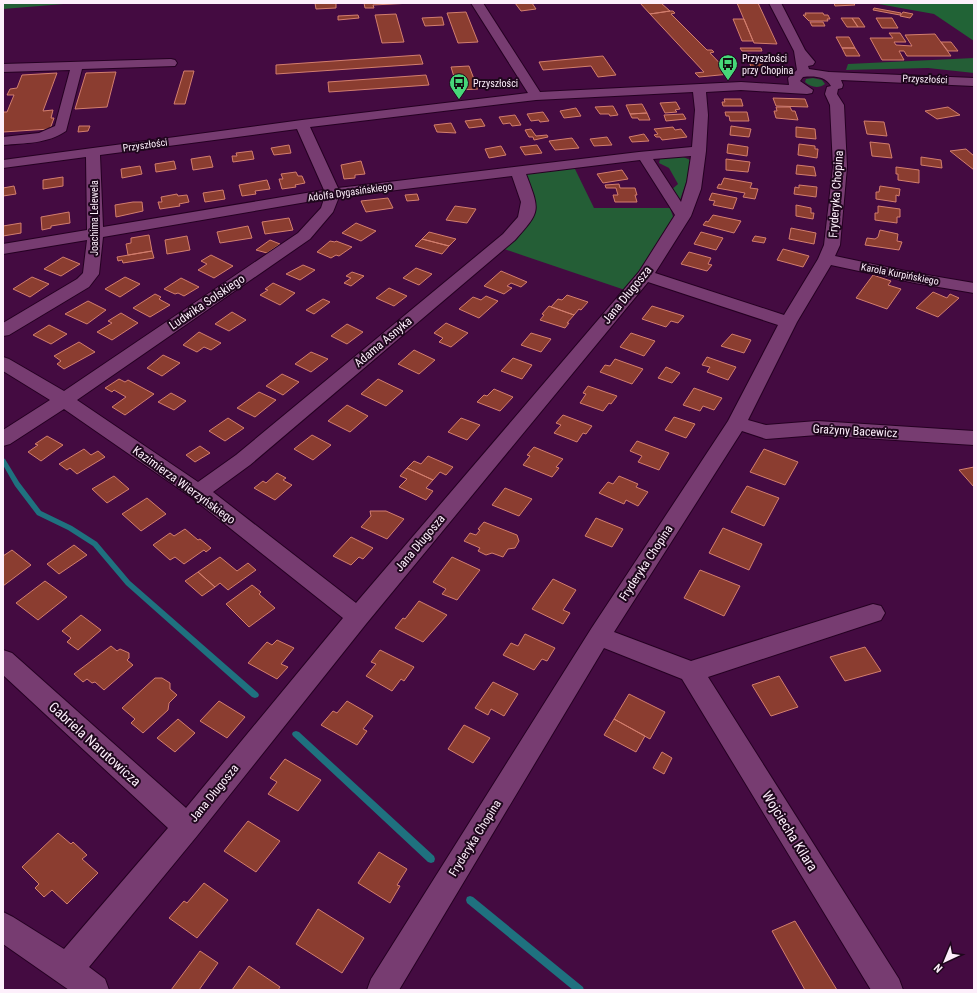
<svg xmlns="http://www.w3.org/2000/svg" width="977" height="993" font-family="'Roboto Condensed',sans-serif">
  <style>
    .green { fill: #245e36 }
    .forest { fill: #216336 }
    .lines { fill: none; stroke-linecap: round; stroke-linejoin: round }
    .stream { fill: #1f717f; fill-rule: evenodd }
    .building { fill: #8b3d30; stroke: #d37e6e }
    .minor-casing { stroke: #250022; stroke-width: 2 }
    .minor { fill: #773c71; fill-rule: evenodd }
    .labels { text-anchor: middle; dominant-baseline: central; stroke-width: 4; stroke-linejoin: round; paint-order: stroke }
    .far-poi-label { font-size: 10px; fill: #fdeffb; stroke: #1e071c; text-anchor: start }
    .far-street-label { font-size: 10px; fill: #fdeffb; stroke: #1e071c }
    .street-label { font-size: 12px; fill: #fdeffb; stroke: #1e071c }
    .near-street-label { font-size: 14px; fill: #fdeffb; stroke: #1e071c }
  </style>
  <rect width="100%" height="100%" fill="#440b41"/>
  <!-- green -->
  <path class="green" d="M3,3H76L3,9Z
    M974,58V73L928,68L846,70L848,64Z
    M813,78L822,80L825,84C819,89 810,87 805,82L806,79Z
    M667,155C677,155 685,156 693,162L679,203L670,191L678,184L669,168L659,163L660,159Z
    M574,167L594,208H670L675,222L625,290L501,248L531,220L517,175Z"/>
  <!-- forest -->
  <path class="forest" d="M873,3H974V41L934,14Z"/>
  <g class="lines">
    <!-- stream -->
    <path class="stream" d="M3,458L5,459L19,482L41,511L72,526L97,542L130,581L258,693L259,695L258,697L255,698L252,697L126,585L93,546L68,530L37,515L15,486L3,465Z
      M296,731L299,732L434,856L435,859L434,862L431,863L428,862L293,736L292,734L293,732Z
      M470,896L473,897L583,987L584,990H573L467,903L466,900L467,897Z"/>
  </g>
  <!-- building -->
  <path class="building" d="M315,3H336V8L316,9Z
    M364,3H412L373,5L374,8H365Z
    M515,3H532L536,9L521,11Z
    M640,3H661L670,11L650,14Z
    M737,3H758L777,44L754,43Z
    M834,3H853L855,5L835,6Z
    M874,8L901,13L900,15L873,10Z
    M670,11H673L675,13L671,14L707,50H712L714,52L710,53L730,74L699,77L695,73L704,72L650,14Z
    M466,12L478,42L458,43L447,13Z
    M903,12L913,14L910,18L900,16Z
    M805,13H823L824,15H828L830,19H827L828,21H809L803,15H806Z
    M396,14L404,42L382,43L375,15Z
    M358,15L359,18L338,20V16Z
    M442,17L444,25L425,26L422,18Z
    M841,18H852L858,27H847Z
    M852,18H859L865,27H858Z
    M876,18H892L898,28H882Z
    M733,19H744L753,41H742Z
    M810,22H823L825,26H812Z
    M889,33H900L906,42H894L896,45L912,46L905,35L935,34L951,56H907L904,51H899L904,60H882L870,38H893Z
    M836,37H849L855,48H842Z
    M941,42H951L958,51H948Z
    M740,48H761L762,51H742Z
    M842,48H855L860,56H846Z
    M746,54L759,55L765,69H752Z
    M420,55L423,64L276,74V65Z
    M603,56L616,75L598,77L591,66L543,70L539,62Z
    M469,66L474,79H479L480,84H476L478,89L458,90L451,67Z
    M184,71H194L185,104H174Z
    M116,72L107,107L75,109L86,73Z
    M57,73L43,111L53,110L51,118H54L50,129L3,132V112H7L14,95H7L10,89L17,88L22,75Z
    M426,75L429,85L329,92L328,82Z
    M773,98L805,99L808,107L776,106Z
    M724,99H741L743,106H723L722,102H725Z
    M676,102L680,109L675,110L677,112L665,113L660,103Z
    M642,104L647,113L630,114L626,105Z
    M613,106L618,115L610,116L609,114H600L595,107Z
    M776,107H790L792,111H795L798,120L776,118L774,111H777Z
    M948,107L960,115L937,119L925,111Z
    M576,108L581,116L564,118L560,111Z
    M543,112L549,121L540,122L539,120L531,121L527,114Z
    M725,112H747L749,121H730L729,116H726Z
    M647,113L650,120H639L638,118H632L630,114Z
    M683,114L686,119L666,121L664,115Z
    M515,115L521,125L512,126L510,123L503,124L499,117Z
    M481,119L485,126L469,128L465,121Z
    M864,121L884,122L887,136L867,134Z
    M451,123L456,133L437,132L434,125Z
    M79,126H90L88,131L78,132Z
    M731,126L751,129L749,137L730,135Z
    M673,127L675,130L681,129L687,137L662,140L660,137H656L654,135L658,134L654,129Z
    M796,127L815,129L816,139L796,137Z
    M531,129L536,136L547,135L548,137L534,140L533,137H529L525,130Z
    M644,134L649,141L632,142L629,137Z
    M607,137L612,145L594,146L590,139Z
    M572,138L579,148L555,150L549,141Z
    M870,142L889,144L892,158L872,156Z
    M728,144L748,147L747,156L727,153Z
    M799,144L815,146V149H818L817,158L798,155Z
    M289,145L291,153L274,155L271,148Z
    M537,145L542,153L525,155L520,147Z
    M501,146L506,155L489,158L485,149Z
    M966,149L974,156V170L950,151Z
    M252,151L254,159L233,162L232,156H237L236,153Z
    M210,156L213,167L193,170L191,159Z
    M921,157L941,160L942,168L921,165Z
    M726,159L750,162L748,172L726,170Z
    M174,161L176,169L156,172L155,164Z
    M361,161L365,174L355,175V178L344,179L341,165Z
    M797,165L814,167L816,176L796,174Z
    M140,166L142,174L122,178L121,169Z
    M896,167L919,170V183L898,180V174H896Z
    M622,170L628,179L603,183L597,174Z
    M296,172L298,176H302L305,183L295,185L296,187L282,189L279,179H283L281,174Z
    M63,177V186L43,189V180Z
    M724,178L752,183L750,188L758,189L755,199L743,197L745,193L717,188L719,184L721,185Z
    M267,180L270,189L255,191L256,194L242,196L239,185Z
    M619,184L620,188H635L637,195H635L637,202H615L613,195H618L616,188H606L605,185Z
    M799,185L817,187L816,197L794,194L795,187L799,188Z
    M14,186L16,194L3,196V188Z
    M880,186L900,189L899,196L896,195V202L876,199V192H879Z
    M223,190L225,199L205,202L203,193Z
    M712,193L737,198L733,209L713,205L715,201L709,200Z
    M177,194L178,196L187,195L189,202L179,204L180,206L160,209L158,202H162L161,197Z
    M417,194L419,200L407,201L405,195Z
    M388,198L393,208L366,212L361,201Z
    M133,202H142L143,211L116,217L115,205Z
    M796,205L811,208V213H814L813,219L796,216Z
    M455,206L476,209L467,223L446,220Z
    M878,206L900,209V217H897V223L875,220V213H878Z
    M69,212L70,223L51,226V228L42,230L41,217Z
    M713,215L741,221L734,233L703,225L706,221L708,222Z
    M289,218L293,230L265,234L262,222Z
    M21,223V233L3,236V226Z
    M356,223L376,231L361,241L342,233Z
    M248,226L252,238L220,243L217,232Z
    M791,228L816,233L814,244L789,239Z
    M880,230L898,234L897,241L902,242L899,250L865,245L867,238L875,239L878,237Z
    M429,232L456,239L449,246L422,239Z
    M701,232L723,238L716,250L694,244Z
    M149,235L152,251L128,255L126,244L131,243V238Z
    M187,236L190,250L167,254L165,240Z
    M755,236L766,238L764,243L752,241Z
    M422,239L449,246L442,254L415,246Z
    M270,240L280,244L267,253L256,250Z
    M330,241L335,242L336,241L352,247L339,256L336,255L331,258L317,252Z
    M783,249L809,256L803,267L777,260Z
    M152,251L154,258L123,263L122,260L118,261L117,257Z
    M689,252L711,258L708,264L712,265L707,271L681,264Z
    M211,255L233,266L214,278L198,270L207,264L201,261Z
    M63,257L80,264L61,276L44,269Z
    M303,265L315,270L300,280L286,274Z
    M416,268L432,274L419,285L403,278Z
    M501,271L527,282L521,287L511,283L507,286L512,288L504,294L484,286Z
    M352,272L364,276L351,286L344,283L351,278L346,276Z
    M873,275L891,281L888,285L901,289L887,309L856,298Z
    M32,277L49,284L30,297L13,289Z
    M125,277L140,284L120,297L105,289Z
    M181,278L199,287L184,296L178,293L175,294L164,289Z
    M273,283L295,293L280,305L260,295L268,290L265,289Z
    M389,288L407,296L394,306L376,298Z
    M933,292L947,298L950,294L959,298L938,317L916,308Z
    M155,294L161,297L159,299L170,305L150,317L133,308Z
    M567,295L588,302L581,310L579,309L574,315L551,307L558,299L562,300Z
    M486,296L498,301L479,318L459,309L473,297L481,300Z
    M323,299L330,302L314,314L306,310Z
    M88,301L106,310L87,324L65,314Z
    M549,306L574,315L567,323H569L565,328L540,320L544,315L542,314Z
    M652,306L684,316L678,323L671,321L666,327L642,319Z
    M232,312L246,320L229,331L215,324Z
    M121,313L138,323L112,340L97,332L112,323L108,321Z
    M446,323L468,333L451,347L439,342L443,338L434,333Z
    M347,324L363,332L347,344L331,336Z
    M49,325L67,334L51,344L33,335Z
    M199,332L221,343L211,350L204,347L197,352L183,345Z
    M531,333L551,339L541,352L521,345Z
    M631,333L655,341L644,356L620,347Z
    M732,334L751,340L744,353L721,346Z
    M79,342L95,352L64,369L57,364L61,361L54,356Z
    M414,350L435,360L419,374L398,364Z
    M311,352L328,359L311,372L295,364Z
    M163,355L180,363L162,376L147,368Z
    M707,357L736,367L728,380L707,372L710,367L702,365Z
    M513,358L532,365L522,379L501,371Z
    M615,359L643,369L632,384L600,372L605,365L610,366Z
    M666,367L680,373L672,383L658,378Z
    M282,374L299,382L283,395L266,386Z
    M119,379L125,382L128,380L154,394L125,415L112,407L126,397L114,390L112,392L105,388Z
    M378,379L403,391L386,406L361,394Z
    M588,386L617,396L611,404L609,403L603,411L580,403L586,394L583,393Z
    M694,388L722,398L714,410L703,406L700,411L683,405Z
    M494,389L513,397L500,411L477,402L484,395L487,396Z
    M259,392L276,400L255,417L237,408Z
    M171,393L186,401L174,410L158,402Z
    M347,405L368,416L350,432L328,421Z
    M563,415L592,426L586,434L583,433L577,442L554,433L561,425L556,423Z
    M674,417L695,424L686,438L665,430Z
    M228,418L244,428L225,441L209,431Z
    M461,418L480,425L467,440L448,432Z
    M312,435L331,445L313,460L294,449Z
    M47,436L63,445L41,461L28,452L38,445L35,444Z
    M637,441L669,453L659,470L638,462L642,456L630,451Z
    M200,446L210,453L195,462L186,455Z
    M534,447L563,459L556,467L559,468L552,477L523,465L530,456L527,455Z
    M84,449L91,455L98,451L105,457L77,474L70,468L67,470L59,464Z
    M764,449L798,462L785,485L750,472Z
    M428,456L453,467L446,475L440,472L433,480L407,468L414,461L421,464Z
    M974,467V487L959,470Z
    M407,468L433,480L426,488L433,491L426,500L399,487L407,479L400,476Z
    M277,473L286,478L283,480L292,485L275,500L254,488L263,481L266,483Z
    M114,476L129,489L107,503L92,489Z
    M619,476L638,484L636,487L648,492L638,506L626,500L624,504L599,493L608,482L613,484Z
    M747,486L779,498L764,526L731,512Z
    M505,488L532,499L519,516L492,505Z
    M147,498L166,514L141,531L122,514Z
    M370,511H386L404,519L387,539L361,527L371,516Z
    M596,518L623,529L612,547L585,536Z
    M484,522L517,535L519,541L515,548L508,549L503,557L492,553L486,555L478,551L480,548L464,541L470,533L476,535L480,530L478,529Z
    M723,528L762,544L749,570L709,553Z
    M185,529L198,540L200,539L211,548L206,552L204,550L184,564L175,557L170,560L153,545L170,533L174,536Z
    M351,537L373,548L363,559L359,557L351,565L333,556Z
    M74,545L87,555L59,574L47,564Z
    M12,550L31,565L3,586V556Z
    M220,557L237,571L248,563L256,570L228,590L220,583L215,587L198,572Z
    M452,557L480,570L457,600L442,594L446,589L433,582Z
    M700,570L740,586L724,616L684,598Z
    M198,572L215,587L202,596L185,581Z
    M553,579L576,590L563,610L570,613L563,624L532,609Z
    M45,581L67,597L38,620L16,603Z
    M252,585L261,592L259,594L275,608L249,627L226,604Z
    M419,601L447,615L423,642L395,628L403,618L405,619Z
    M81,615L101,630L78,650L67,642L71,638L62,631Z
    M525,634L555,648L547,661L542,659L534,670L503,655L511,643L518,646Z
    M277,640L294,648L281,664L288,667L277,679L248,663L267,642L272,645Z
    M111,646L117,651L120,649L129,653V658L127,660L133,665L104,690L95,682L92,683L87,679L83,682L74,674Z
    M865,647L881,671L845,681L830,657Z
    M380,650L414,667L404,681L401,679L392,691L366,676L376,664L371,662Z
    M779,676L798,707L771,716L752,685Z
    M155,678H162L170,683V689L177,695L169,703L168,710L143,733L131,723L135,719L122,708Z
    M493,682L518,694L504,716L491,709L488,715L475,708Z
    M629,694L665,712L650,739L614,719Z
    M219,701L245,717L227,738L200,721Z
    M347,701L373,716L363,729L367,731L357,745L321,725L333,711L337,713Z
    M178,719L195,733L175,752L157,738Z
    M614,719L645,736L636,752L604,735Z
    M464,725L490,738L473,763L448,749Z
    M662,752L672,758L664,774L653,768Z
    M285,759L321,780L298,811L268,794L277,782L270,778Z
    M248,821L280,841L256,872L224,851Z
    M58,833L71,844L73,842L87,855L82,859L98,873L67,904L52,890L44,897L35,888L39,884L22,867Z
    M379,852L407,869L397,885L400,886L390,903L358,883Z
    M204,883L228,900L197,938L169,918L184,901L187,903Z
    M318,909L364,938L342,973L296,944Z
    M795,921L837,990H805L772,931Z
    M200,951L218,963L199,990H171Z
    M249,966L280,987L278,990H232Z"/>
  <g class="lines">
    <defs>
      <path id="minor" d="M471,3H483L540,92L741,82L789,85L788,78L797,70L794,51L769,3H781L805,50L815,62L813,65L808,66L809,69L829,72L974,78V86L841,80L843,85L842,88L838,89L837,94L844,105L847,167L840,245L835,256L915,273L974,283V293L915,283L831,265L797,322L748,420L766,425L817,421L974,431V445L817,435L766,439L742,431L614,632L691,661L873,604L881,606L885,613L881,620L708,677L899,979L903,990H871L682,679L604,648L399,990H367L371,979L591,629L728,421L778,325L648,282L366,624L197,836L89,967L105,979L109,990H69L3,944V912L13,917L64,949L168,828L3,675V650L12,653L186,808L343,618L191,497L64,409L10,444L3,446V430L50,400L3,371V357L9,359L64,391L298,233L321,208L324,199L103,237L99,274L89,287L9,335L3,336V323L77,279L83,273L87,240L3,254V244L87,230L86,157L3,168V160L302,120L528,93ZM803,77C814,76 825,76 831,86L827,87L825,94L830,105L833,167L824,245L818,259L784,315L655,273L691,216L701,189L706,151L708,115L706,92L741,90L807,94L812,93L813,90L800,81ZM693,92L695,110L692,147L639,152L338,188L310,127L536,100ZM297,129L324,190L103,227L100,155ZM691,156L687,182L681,202L653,159ZM640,160L675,215L639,272L356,603L213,492L250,465L515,240C541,211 540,211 526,174ZM512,176L521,202L518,217L503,234L236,455L198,482L77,400L310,239L333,212L339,197Z
        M171,59L175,60L177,63L175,66L82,69L66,131C47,144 25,143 3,145V137L39,133L55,126L70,70L3,72V64Z"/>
    </defs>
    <!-- minor casing -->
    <use href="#minor" class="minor-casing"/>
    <!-- minor -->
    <use href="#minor" class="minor"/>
  </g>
  <!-- icons -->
  <defs>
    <symbol id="bus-pin" viewBox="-11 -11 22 30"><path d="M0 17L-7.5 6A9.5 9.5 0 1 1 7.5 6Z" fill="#47d779" stroke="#1e071c"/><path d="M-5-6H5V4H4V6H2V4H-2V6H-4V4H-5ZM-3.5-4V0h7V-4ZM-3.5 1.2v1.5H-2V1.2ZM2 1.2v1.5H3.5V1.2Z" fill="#111"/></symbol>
  </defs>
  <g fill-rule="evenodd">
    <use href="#bus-pin" x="717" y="53" width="22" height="30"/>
    <use href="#bus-pin" x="448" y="72" width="22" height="30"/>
  </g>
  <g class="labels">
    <!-- far-poi labels -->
    <g class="far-poi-label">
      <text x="742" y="58">Przyszłości<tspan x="742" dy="12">przy Chopina</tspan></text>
      <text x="473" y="83">Przyszłości</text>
    </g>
    <!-- far-street labels -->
    <g class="far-street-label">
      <text transform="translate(925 79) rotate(2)">Przyszłości</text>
      <text transform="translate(145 145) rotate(-8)">Przyszłości</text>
      <text transform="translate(350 192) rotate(-8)">Adolfa Dygasińskiego</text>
      <text transform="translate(94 218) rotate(-90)">Joachima Lelewela</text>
      <text transform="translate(900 274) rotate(11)">Karola Kurpińskiego</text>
    </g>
    <!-- street labels -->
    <g class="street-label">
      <text transform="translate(836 194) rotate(-86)">Fryderyka Chopina</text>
      <text transform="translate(627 295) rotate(-51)">Jana Długosza</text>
      <text transform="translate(207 302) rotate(-34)">Ludwika Solskiego</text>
      <text transform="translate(383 342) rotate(-40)">Adama Asnyka</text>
      <text transform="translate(855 431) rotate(3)">Grażyny Bacewicz</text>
      <text transform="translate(184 485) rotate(36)">Kazimierza Wierzyńskiego</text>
      <text transform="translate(420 543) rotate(-50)">Jana Długosza</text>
      <text transform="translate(646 563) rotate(-57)">Fryderyka Chopina</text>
      <text transform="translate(214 793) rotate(-51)">Jana Długosza</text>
      <text transform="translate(475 838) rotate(-58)">Fryderyka Chopina</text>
    </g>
    <!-- near-street labels -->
    <g class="near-street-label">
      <text transform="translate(95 744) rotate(42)">Gabriela Narutowicza</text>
      <text transform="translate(790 831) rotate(58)">Wojciecha Kilara</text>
    </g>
  </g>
  <!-- border -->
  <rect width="977" height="993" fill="none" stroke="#fdeffb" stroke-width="8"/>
  <!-- north arrow -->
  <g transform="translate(945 961) rotate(224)" stroke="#1e071c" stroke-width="3" paint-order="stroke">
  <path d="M0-3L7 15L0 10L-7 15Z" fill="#fdeffb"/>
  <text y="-6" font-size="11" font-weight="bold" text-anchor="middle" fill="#fdeffb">N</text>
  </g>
</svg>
